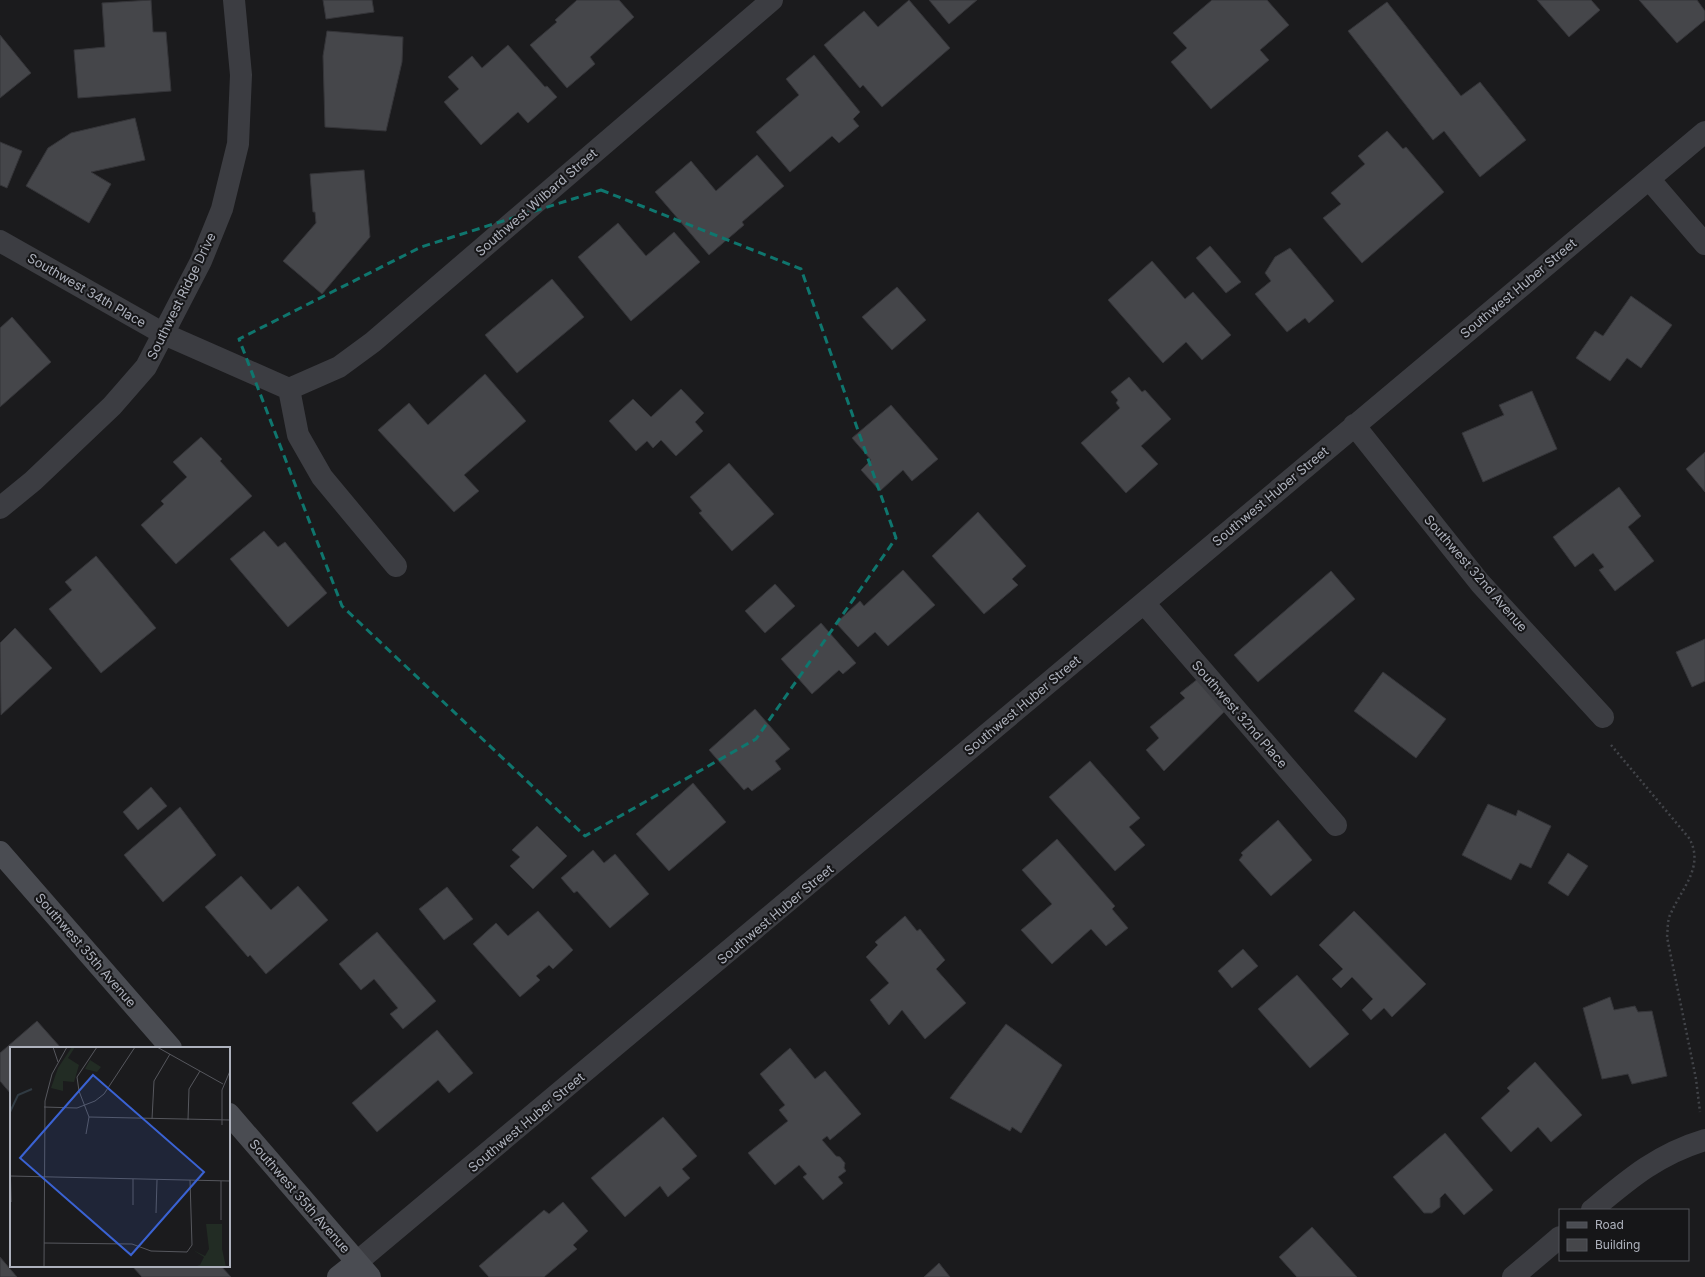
<svg xmlns="http://www.w3.org/2000/svg" width="1705" height="1277" font-family="Inter,sans-serif">
  <style>
    .building { fill: #45464a; stroke: #353539 }
    .lines { fill: none; stroke-linecap: round; stroke-linejoin: round }
    .path { stroke: #424449; stroke-width: 2.5; stroke-dasharray: 2 3; stroke-linecap: butt }
    .street { stroke: #3c3d42; stroke-width: 22 }
    .secondary { stroke: #4a4c52; stroke-width: 22 }
    .marked { fill: none; stroke: #0f766e; stroke-width: 3; stroke-dasharray: 8 5; stroke-linejoin: round }
    .labels { text-anchor: middle; dominant-baseline: central; stroke-width: 4; stroke-linejoin: round; paint-order: stroke }
    .street-label { font-size: 13px; fill: #aeb2bd; stroke: #161618 }
    .inset-river { fill: none; stroke: #303a42; stroke-width: 2 }
    .inset-road { fill: none; stroke: #56575d; stroke-width: 1 }
    .view { fill: #3a62d3; fill-opacity: 0.15; stroke: #3a62d3; stroke-width: 2 }
    .inset-edge { fill: none; stroke: #aeb2bd; stroke-width: 2 }
  </style>
  <rect width="100%" height="100%" fill="#1b1b1d"/>
  <!-- building -->
  <path class="building" d="M151,0L153,32H166L171,91L78,98L74,50L105,47L102,3Z
    M323,0H372L374,12L326,19Z
    M577,0H619L634,17L590,57L595,64L567,88L530,45L557,22L555,20Z
    M909,0L950,48L882,107L863,85L860,88L824,45L864,11L878,27Z
    M929,0H977L949,24Z
    M1212,0H1267L1289,25L1260,50L1269,60L1211,109L1171,62L1187,48L1173,33Z
    M1537,0H1591L1600,10L1569,37Z
    M1639,0H1697L1705,11V20L1677,43Z
    M1387,2L1461,96L1480,82L1526,140L1480,177L1444,131L1433,140L1348,31Z
    M327,31L403,37L402,62L386,131L325,127L323,56Z
    M0,35L31,73L0,98Z
    M508,45L545,87L547,86L557,97L528,123L518,112L481,145L444,102L459,89L448,77L472,56L482,68Z
    M814,55L860,112L853,119L859,126L839,143L832,136L790,172L756,132L799,95L786,79Z
    M135,118L145,160L91,172L111,184L89,223L26,186L48,148L71,133Z
    M1387,131L1403,149L1406,147L1444,192L1362,263L1323,218L1341,204L1331,193L1365,164L1358,156Z
    M0,142L22,151L7,188L0,185Z
    M757,155L784,186L742,222L744,225L709,255L655,192L691,161L716,191Z
    M364,170L370,237L322,294L283,261L316,223L315,212H313L310,174Z
    M618,223L646,256L674,232L700,262L631,321L578,257Z
    M1210,246L1241,282L1226,293L1196,258Z
    M1290,248L1334,301L1309,323L1305,318L1287,332L1255,294L1271,281L1265,273L1275,257Z
    M1152,261L1185,299L1193,292L1231,335L1202,360L1186,342L1163,363L1108,300Z
    M552,279L584,317L517,373L485,335Z
    M897,287L926,320L892,350L862,317Z
    M1631,296L1672,325L1641,368L1627,358L1610,381L1576,358L1595,331L1603,336Z
    M12,317L51,362L0,407V328Z
    M485,374L526,421L464,475L479,491L454,512L378,430L409,403L428,425Z
    M1129,377L1142,392L1145,390L1171,419L1141,446L1158,464L1126,493L1081,443L1120,408L1116,403L1118,400L1111,392Z
    M681,389L704,413L695,422L703,431L676,456L661,440L653,448L647,441L636,451L609,421L633,399L651,417Z
    M1532,391L1557,449L1483,482L1462,433L1504,415L1499,405Z
    M891,405L938,459L912,481L903,470L880,491L861,470L871,460L852,438Z
    M201,437L222,459L220,461L252,496L176,564L141,525L164,504L161,501L187,477L173,462Z
    M1705,452V492L1686,469Z
    M729,463L774,514L732,551L699,513L702,511L690,497Z
    M1619,487L1641,516L1628,527L1654,561L1615,591L1599,570L1604,567L1593,553L1575,567L1553,537Z
    M978,512L1026,566L1012,579L1018,585L984,614L932,556Z
    M264,531L278,547L285,542L327,593L288,627L230,559Z
    M96,556L156,628L101,673L49,609L72,590L65,582Z
    M903,570L935,605L888,646L875,632L858,647L836,623L860,601L864,606Z
    M1331,571L1355,599L1258,682L1234,655Z
    M775,584L795,606L765,633L745,611Z
    M821,623L856,663L843,674L839,670L812,694L781,659Z
    M15,628L52,668L1,715L0,643Z
    M1705,639V681L1692,687L1676,652Z
    M1383,672L1446,719L1416,758L1354,711Z
    M1199,678L1227,709L1164,771L1146,750L1159,738L1150,727L1185,698L1180,693Z
    M755,709L790,749L775,761L781,769L752,791L748,787L744,790L709,750Z
    M1090,761L1140,818L1129,827L1145,845L1115,871L1049,797Z
    M693,783L726,822L669,871L636,834Z
    M151,787L167,806L138,830L123,812Z
    M1488,804L1516,816L1518,810L1551,826L1531,868L1520,863L1511,880L1462,855Z
    M180,807L216,855L163,902L124,855Z
    M1278,820L1312,860L1271,896L1239,860L1243,855L1241,853Z
    M537,826L567,856L533,889L510,866L520,857L512,850Z
    M1057,839L1115,906L1112,909L1128,928L1106,946L1091,929L1052,964L1021,930L1052,904L1022,870Z
    M593,850L604,863L615,854L649,894L610,928L577,891L574,893L561,878Z
    M1568,853L1588,866L1568,896L1548,883Z
    M241,876L271,910L298,886L328,920L266,974L250,955L248,957L205,907Z
    M447,887L473,919L444,940L419,909Z
    M538,911L573,950L553,969L549,965L536,976L540,980L520,997L473,944L496,923L508,936Z
    M1354,911L1426,984L1392,1017L1384,1008L1371,1020L1362,1010L1373,999L1352,977L1341,988L1332,979L1343,969L1319,945Z
    M905,916L917,931L920,929L945,960L936,969L966,1003L925,1039L902,1010L889,1025L870,1000L889,983L866,957L878,945L875,942Z
    M377,932L436,1001L403,1029L390,1014L398,1008L374,979L361,990L339,964Z
    M1243,949L1258,966L1232,988L1218,971Z
    M1297,975L1349,1034L1310,1068L1258,1009Z
    M1610,997L1614,1010L1635,1006L1638,1012L1652,1011L1667,1076L1632,1084L1628,1074L1602,1079L1583,1008Z
    M37,1021L61,1048H11V1094L0,1081V1053Z
    M1006,1024L1062,1065L1021,1133L1012,1127L1010,1131L950,1098Z
    M437,1030L473,1073L449,1093L438,1080L377,1132L352,1103Z
    M790,1048L815,1079L825,1071L861,1114L830,1140L827,1136L822,1140L836,1156L840,1157L845,1163L844,1168L846,1171L838,1177L843,1183L823,1200L803,1177L807,1174L799,1165L775,1185L748,1153L788,1121L779,1110L785,1105L760,1074Z
    M1535,1062L1582,1115L1551,1142L1538,1127L1511,1152L1481,1118L1510,1091L1507,1088Z
    M663,1117L697,1156L682,1169L690,1178L668,1197L660,1186L625,1217L591,1178Z
    M1445,1133L1493,1190L1464,1215L1445,1193L1440,1198V1207L1432,1213H1424L1393,1177Z
    M563,1202L588,1231L573,1245L577,1249L544,1277H489L479,1266L544,1210L549,1214Z
    M1312,1227L1357,1277H1297L1279,1257Z
    M0,1257L17,1277H0Z
    M939,1263L950,1277H924Z
    M132,1266H221L231,1277H142Z"/>
  <g class="lines">
    <!-- path -->
    <path class="path" d="M1611,745L1689,838C1705,866 1682,888 1671,913C1667,920 1668,929 1667,937L1696,1079L1700,1112"/>
    <!-- street -->
    <path class="street" d="M1649,179L1705,244
      M0,241L164,334L289,389
      M289,389L339,367L373,342L772,0
      M289,389L298,435L322,477L396,566
      M1354,425L1480,583L1603,717
      M0,508L33,481L112,406L146,367L201,261L222,209L238,144L241,75L234,0
      M1144,603L1336,825
      M1592,1210C1629,1179 1658,1154 1705,1140
      M357,1262C809,888 1254,507 1705,132
      M1513,1277L1560,1237"/>
    <!-- secondary -->
    <path class="secondary" d="M0,852L171,1048
      M229,1114L370,1277
      M338,1277L357,1262"/>
  </g>
  <!-- marked area -->
  <path class="marked" d="M601,190L801,269L896,538L756,739L585,836L342,606L239,339L421,247Z"/>
  <g class="labels">
    <!-- street labels -->
    <g class="street-label">
      <text transform="translate(536 202) rotate(-41)">Southwest Wilbard Street</text>
      <text transform="translate(1518 288) rotate(-40)">Southwest Huber Street</text>
      <text transform="translate(87 290) rotate(30)">Southwest 34th Place</text>
      <text transform="translate(181 296) rotate(-64)">Southwest Ridge Drive</text>
      <text transform="translate(1270 496) rotate(-40)">Southwest Huber Street</text>
      <text transform="translate(1476 573) rotate(49)">Southwest 32nd Avenue</text>
      <text transform="translate(1022 705) rotate(-40)">Southwest Huber Street</text>
      <text transform="translate(1240 714) rotate(49)">Southwest 32nd Place</text>
      <text transform="translate(775 914) rotate(-40)">Southwest Huber Street</text>
      <text transform="translate(86 950) rotate(49)">Southwest 35th Avenue</text>
      <text transform="translate(526 1122) rotate(-40)">Southwest Huber Street</text>
      <text transform="translate(300 1196) rotate(49)">Southwest 35th Avenue</text>
    </g>
  </g>
  <!-- overview -->
  <g transform="translate(10 1047)">
    <rect width="220" height="220" fill="#1b1b1d"/>
    <path d="M62,0H65L58,11L69,18L64,35L53,34V44L41,41L48,21ZM80,13L91,20L87,25L75,22ZM196,177H212V202L216,220H184L190,218L194,210L183,203L195,209L199,202Z" fill="#222c24"/>
    <path class="inset-river" d="M0,65L8,48L22,42"/>
    <path class="inset-road" d="M43,0L48,15M147,0L213,37M34,60L67,61L85,54L94,47L125,0M79,70L220,73M142,72L144,34L160,7M178,73L179,42L190,24M212,78V43L220,24M76,87L79,70L69,44L67,30L87,0M0,109L1,155M0,129L220,134M211,134V173M123,158V132M146,166L147,133M34,196L122,197L141,204L177,205L182,198L180,133M34,220L35,54L42,27L57,0"/>
    <path class="view" d="M83,28L194,125L121,208L10,111Z"/>
    <rect width="220" height="220" class="inset-edge"/>
  </g>
  <!-- legend -->
  <rect x="1559" y="1209" width="130" height="52" fill="#161618" stroke="#53545a"/>
  <rect x="1567" y="1222" width="20" height="6" fill="#4a4c52" stroke="#53545a"/>
  <text x="1595" y="1229" font-size="12" fill="#aeb2bd">Road</text>
  <rect x="1567" y="1239" width="20" height="12" fill="#45464a" stroke="#53545a"/>
  <text x="1595" y="1249" font-size="12" fill="#aeb2bd">Building</text>
</svg>
